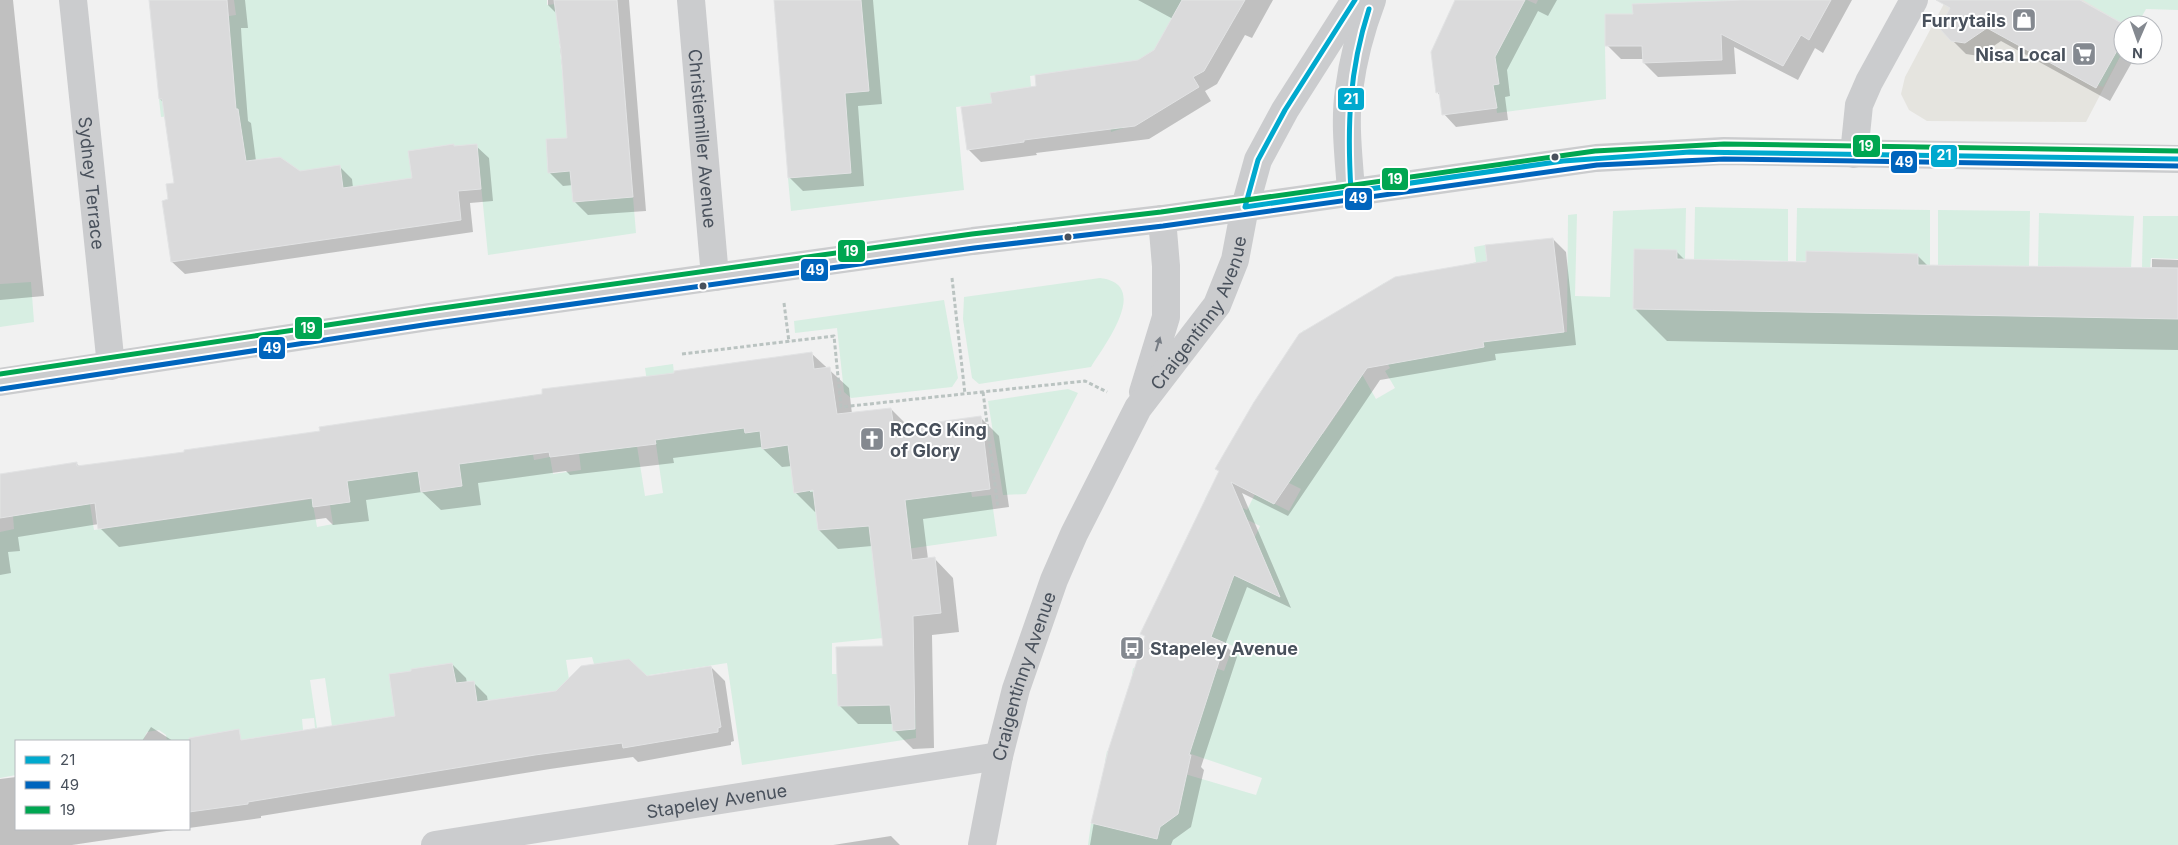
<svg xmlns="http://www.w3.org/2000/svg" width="2178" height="845" font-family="Inter,sans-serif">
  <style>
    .commercial { fill: #e5e4df }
    .green { fill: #d7eee2 }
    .shadow { fill: #0003; fill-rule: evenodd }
    .building { fill: #dadadb; stroke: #e2e3e4 }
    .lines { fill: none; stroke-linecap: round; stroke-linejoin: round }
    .path { stroke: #bac3c1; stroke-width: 3; stroke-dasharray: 4 2.5; stroke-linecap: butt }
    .minor { stroke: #cbccce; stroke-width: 28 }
    .tertiary { stroke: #cbccce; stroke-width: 28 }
    .bus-1-casing { stroke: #fff; stroke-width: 9 }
    .bus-2-casing { stroke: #fff; stroke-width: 9 }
    .bus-3-casing { stroke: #fff; stroke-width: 9 }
    .bus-1 { stroke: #00a9ce; stroke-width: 5 }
    .bus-2 { stroke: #0065bd; stroke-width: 5 }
    .bus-3 { stroke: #00a651; stroke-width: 5 }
    .oneway { fill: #767c84 }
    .bus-dot { fill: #49515c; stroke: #fff; stroke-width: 2 }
    .labels { text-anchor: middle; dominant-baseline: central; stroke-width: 4; stroke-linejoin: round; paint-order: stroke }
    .poi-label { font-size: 18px; font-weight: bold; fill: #49515c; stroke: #fff; text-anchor: end }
    .street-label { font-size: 18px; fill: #49515c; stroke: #fff }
    .line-badge { stroke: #fff; stroke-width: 2 }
    .badge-label { font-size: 14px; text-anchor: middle; font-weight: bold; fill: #fff }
  </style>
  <rect width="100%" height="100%" fill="#f1f1f1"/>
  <!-- commercial -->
  <path class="commercial" d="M1946,0H2099L2137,25H2123V51L2086,122L1927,121L1909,110L1901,94L1905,77Z"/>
  <!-- green -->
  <path class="green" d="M234,0H547V5L556,4L568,138L546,139L548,172L570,171L573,202L633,197L636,233L488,255L477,145L454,146L453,144L409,151L412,178L343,188L297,172L280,157L267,158L261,167L247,169L238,109L161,117L159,99L235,92L233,68L213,33L230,32L229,16L236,15Z
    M861,0H1182L1171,21L1218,47L1201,73L1182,51L1139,123L1111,132L1102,66L1030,76L1031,87L991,93L992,103L956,107L964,190L791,211L788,178L851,172L846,112L832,95L869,91L864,32L837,16L862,13Z
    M1512,0H1527L1536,4L1538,0H1759L1633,4L1634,41L1605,46L1606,99L1497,113L1493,85L1492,34L1512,25L1522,5Z
    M2083,0H2178V10L2146,9L2137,25H2125Z
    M2123,40V51L2103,87L2098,85Z
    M1695,207L1788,209V261L1694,259Z
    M1686,208L1685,259H1677L1634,250L1847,312L1848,252L1806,251V261H1796L1797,208L1930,210V265H1918L1878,253L1877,314L2178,319V845H1088L1091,823L1157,839L1159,830L1153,828L1156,816L1171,819L1178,814L1181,802L1165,775L1105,761L1107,751L1256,795L1262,778L1182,751L1191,693L1132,674L1133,668L1161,677L1201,663L1224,671L1233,646L1211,637L1209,565L1258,586L1266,584L1271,575L1267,567L1246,556L1260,526L1205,499L1209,491L1247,510L1255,494L1289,511L1301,489L1287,482L1311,426L1323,434L1347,399L1334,390L1338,383L1288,350L1304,330L1322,353L1359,369L1376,399L1395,388L1385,371L1390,368L1383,356L1405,343L1374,290L1384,283L1397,309L1418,306L1427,357L1484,347L1469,264L1476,262L1474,247L1485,245L1491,303L1526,300L1529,336L1567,332L1568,215L1577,214L1575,296L1610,297L1613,211Z
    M1938,210L2030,211L2029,266L1938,265Z
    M2039,213L2134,216L2131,268L2038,267Z
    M2143,216H2178V259L2151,258L2150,269L2142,268Z
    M1100,278C1152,284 1104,346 1091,367L979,384L972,378L963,319L964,297Z
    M31,282L34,322L0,327V284Z
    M944,300L958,378L952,387L851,398L844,392L837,328L795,333L794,321Z
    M673,364L675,382L697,434L744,428L745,433L760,431L762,449L803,443L790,462L794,493L813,490L818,530L907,521L905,500L971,491L972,497L991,495L997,536L872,554L883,638L832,643V674H842L837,680L838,706L915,705L916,738L742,765L727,663L649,675L653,704L594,664L592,657L566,660L575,718L553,691L477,702L474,681L456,683L452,663L411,669L418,712L404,672L389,674L395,716L332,726L325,678L310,680L317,728H315L314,718L302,719L303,730L241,740L239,729L227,731L228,742L189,748V741H167L166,735L159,730L147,732L143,741H16V775L0,778V532L14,529L13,516L90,504L94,530L312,499L317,527L333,524L330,505L350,502L347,481L418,470L421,492L462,486L459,464L533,454L534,460L550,457L553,474L581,470L579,453L637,446L645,496L663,493L645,368Z
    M1068,389L1078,393L1026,494L1003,495L988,401Z"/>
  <!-- shadow -->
  <path class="shadow" d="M0,0H13L44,296L0,300Z
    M150,0H245L248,28H241L242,45L248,121L251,123L256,161L300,173L340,167L352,179L353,188L414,179L453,145L456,147L476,146L489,158L493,201L470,203L473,232L185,274L172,262L170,200L176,184L164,103L160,99Z
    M548,0H629L646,211L588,215L574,201L573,185L563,186L549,172L569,139L557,14L548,5Z
    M774,0H873L882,104L858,106L864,186L803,191L789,177Z
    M1138,0H1273L1252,38L1245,35L1217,84L1205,91L1211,101L1149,139L1036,153L1037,155L981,162L968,149L993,104L1038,87L1138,61L1155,51L1173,19Z
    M1465,0H1557L1548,16L1538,11L1507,70L1510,96L1505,97L1508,120L1456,127L1444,114L1441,97L1437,92Z
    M1741,0H1852L1823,53L1815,48L1798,80L1734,47L1736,74L1658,77L1644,63V59H1621L1607,45L1634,15Z
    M1956,0H2078L2123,25V55H2136L2110,101L2001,41L1979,56L1966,54L1940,28Z
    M1553,239L1566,252L1576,345L1495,354L1496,360L1380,380L1288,516L1242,493L1291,608L1247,587L1225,645L1237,657L1201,767L1204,770L1191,827L1173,840L1171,845H1090L1099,792L1146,637L1142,633L1220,472L1488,262Z
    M1676,251L1685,260L1807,263L1917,255L1928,266L2152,269V259L2178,260V350L1667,341L1634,308Z
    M811,353L849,388L852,414L891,409L909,427L980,417L999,436L1009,507L923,519L928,559L934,558L953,578L959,632L932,635L934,748L913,749L894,730L893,724H858L839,705L885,647L872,546L838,549L819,530L817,511L815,512L796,493L792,466L782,467L761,447L673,458L674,463L570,475L566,471L478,483L481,505L441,510L422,492L366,500L369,521L333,525L326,518L119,547L100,528L99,524L18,537L20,551L8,552L11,573L0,575V477L76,463L80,467L186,453ZM819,488V491L810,492V490Z
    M452,664L466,678L467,683L473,682L487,696L488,702L711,667L725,681L734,741L731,742V745L638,762L633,757L550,769L261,816V818L189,828V749L396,717Z
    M151,727L173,741H142Z
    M16,777V829H180L72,845H0V779Z
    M891,836L900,845H833Z"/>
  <!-- building -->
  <path class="building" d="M149,0H227L236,109H238L246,161L280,157L300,171L340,165L343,188L412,178L408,151L454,144V146L477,144L481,189L458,191L461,220L171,262L162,201L168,199L166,184L174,183L162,99H159Z
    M554,0H617L633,197L573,202L570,171L548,173L546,139L567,138L561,51Z
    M774,0H861L869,91L845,93L851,173L788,178Z
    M1182,0H1245L1204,71L1193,77L1199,87L1135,126L1024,140V142L967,150L961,107L992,103L990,93L1036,86L1035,75L1138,60L1154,50Z
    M1455,0H1525L1495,57L1499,84L1493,85L1497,108L1442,115L1439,92L1436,93L1431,52Z
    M1747,0H1831L1809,40L1801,35L1783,66L1721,34L1722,60L1643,63L1642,46H1605V14H1633L1632,4Z
    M1936,0H2080L2125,25H2123V40L2096,88L1987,28L1965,43L1951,41L1939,28L1950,8Z
    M1553,238L1564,332L1483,342L1484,347L1367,368L1274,504L1231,482L1280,597L1234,575L1211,637L1225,643L1189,755H1191L1178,814L1160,827L1157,839L1091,823L1108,751L1145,636L1140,634L1219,471L1215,469L1254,402L1299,334L1395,277L1487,261L1485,245Z
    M1634,249L1677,250V259L1806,262V251L1918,254V265L2178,268V319L1633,309Z
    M812,352L814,369L830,367L837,414L891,408L894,428L981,416L990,489L905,500L912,560L935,557L941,613L913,616L915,729L893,731L890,705L838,706L836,647L883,646L869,526L818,530L813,490L794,493L788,445L762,449L760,431L745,433L744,428L655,440L656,444L550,457L549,452L459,464L462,486L421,492L418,471L347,481L350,502L313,507L312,498L98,529L95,503L0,518V474L77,462V466L184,452V450L320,431L319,427L542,394V389L674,373V371Z
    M629,659L647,676L711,666L721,727L718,728V732L623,748L622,743L535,755L248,802V804L189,812V738L239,729L241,740L395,716L389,674L411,671V669L452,663L456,683L474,681L477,702L556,691L581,666Z"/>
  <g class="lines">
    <!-- path -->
    <path class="path" d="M952,278L965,394
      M784,303L789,342
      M682,354L834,336L841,407L1085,381L1107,392
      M983,392L998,508"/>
    <!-- minor -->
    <g class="minor">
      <path id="s1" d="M73,0L111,366"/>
      <path id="s2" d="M691,0L715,277"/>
      <path d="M1854,154L1859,105L1869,82L1914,0"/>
      <path d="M1351,191C1349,159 1344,123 1349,90C1353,59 1361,29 1372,0"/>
      <path d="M1245,207L1258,160L1285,110L1355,0"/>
      <path id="s3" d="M435,845L999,756"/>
    </g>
    <!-- tertiary -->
    <g class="tertiary">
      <path d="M0,382L429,317L973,241L1162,219L1596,158L1724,151L2178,159"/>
      <path d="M1143,392L1166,317V266L1162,219"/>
      <path id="s4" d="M982,845L999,756L1016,689L1054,580L1074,534L1138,408L1217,305L1235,260L1245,207"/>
    </g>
    <defs>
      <path id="bus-1" d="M1351,191C1347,126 1349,71 1369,9
        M1245,207L1563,161L1690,152L2178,159
        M1245,207L1258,160L1285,110L1355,0"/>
      <path id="bus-2" d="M1,389L430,324L974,248L1163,226L1597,165L1724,159L2178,166"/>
      <path id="bus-3" d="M0,374L428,310L972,234L1161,212L1595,151L1724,144L2178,151"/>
    </defs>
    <!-- bus-1 casing -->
    <use href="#bus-1" class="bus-1-casing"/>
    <!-- bus-2 casing -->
    <use href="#bus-2" class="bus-2-casing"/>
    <!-- bus-3 casing -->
    <use href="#bus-3" class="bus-3-casing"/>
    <!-- bus-1 -->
    <use href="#bus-1" class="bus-1"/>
    <!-- bus-2 -->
    <use href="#bus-2" class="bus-2"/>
    <!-- bus-3 -->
    <use href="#bus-3" class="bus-3"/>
  </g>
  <!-- one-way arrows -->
  <defs><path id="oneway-solid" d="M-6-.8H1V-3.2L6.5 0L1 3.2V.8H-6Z" transform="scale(1.25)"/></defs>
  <use class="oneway" href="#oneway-solid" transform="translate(1158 344) rotate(-73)"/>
  <!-- icons -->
  <defs>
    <symbol id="shop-square" viewBox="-11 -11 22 22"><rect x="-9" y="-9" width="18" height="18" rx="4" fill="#848990" stroke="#fff"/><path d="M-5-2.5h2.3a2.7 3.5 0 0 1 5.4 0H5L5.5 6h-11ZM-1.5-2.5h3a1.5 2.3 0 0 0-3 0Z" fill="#fff"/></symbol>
    <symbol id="supermarket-square" viewBox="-11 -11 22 22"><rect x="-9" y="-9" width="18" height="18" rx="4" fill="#848990" stroke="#fff"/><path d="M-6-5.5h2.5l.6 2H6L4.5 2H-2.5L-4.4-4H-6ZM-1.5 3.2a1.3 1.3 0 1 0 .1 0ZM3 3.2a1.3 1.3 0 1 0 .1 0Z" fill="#fff"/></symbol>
    <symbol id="church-square" viewBox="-11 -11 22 22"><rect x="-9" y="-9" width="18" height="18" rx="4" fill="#848990" stroke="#fff"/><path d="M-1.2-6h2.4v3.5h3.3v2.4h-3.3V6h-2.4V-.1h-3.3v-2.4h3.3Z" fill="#fff"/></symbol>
    <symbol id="bus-square" viewBox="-11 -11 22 22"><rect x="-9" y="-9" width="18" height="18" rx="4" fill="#848990" stroke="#fff"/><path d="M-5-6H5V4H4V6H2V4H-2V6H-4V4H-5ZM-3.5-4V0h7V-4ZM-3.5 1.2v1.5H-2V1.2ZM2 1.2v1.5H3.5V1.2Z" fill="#fff"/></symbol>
  </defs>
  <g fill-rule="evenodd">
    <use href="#shop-square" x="2010" y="6" width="28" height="28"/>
    <use href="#supermarket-square" x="2070" y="40" width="28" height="28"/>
    <use href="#church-square" x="858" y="425" width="28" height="28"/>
    <use href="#bus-square" x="1118" y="634" width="28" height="28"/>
  </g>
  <!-- markers -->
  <g class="bus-dot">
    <circle cx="1555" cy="157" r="4.5"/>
    <circle cx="1068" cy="237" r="4.5"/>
    <circle cx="703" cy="286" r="4.5"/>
  </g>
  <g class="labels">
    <!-- poi labels -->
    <g class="poi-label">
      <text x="2006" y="20">Furrytails</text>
      <text x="2066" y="54">Nisa Local</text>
      <text x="890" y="429" text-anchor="start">RCCG King<tspan x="890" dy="21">of Glory</tspan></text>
      <text x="1150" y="648" text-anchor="start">Stapeley Avenue</text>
    </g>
    <!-- street labels -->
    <g class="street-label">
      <text stroke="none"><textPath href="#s2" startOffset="139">Christiemiller Avenue</textPath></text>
      <text stroke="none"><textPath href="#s1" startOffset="184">Sydney Terrace</textPath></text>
      <text stroke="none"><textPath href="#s4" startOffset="581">Craigentinny Avenue</textPath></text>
      <text stroke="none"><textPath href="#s4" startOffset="174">Craigentinny Avenue</textPath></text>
      <text stroke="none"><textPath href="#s3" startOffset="285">Stapeley Avenue</textPath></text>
    </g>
  </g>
  <g class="line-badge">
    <rect x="1337" y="87" width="28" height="24" rx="5" fill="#00a9ce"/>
    <rect x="1852" y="134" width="29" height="24" rx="5" fill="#00a651"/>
    <rect x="1930" y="144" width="28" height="24" rx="5" fill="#00a9ce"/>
    <rect x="1890" y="150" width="28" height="24" rx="5" fill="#0065bd"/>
    <rect x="1381" y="167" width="28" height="24" rx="5" fill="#00a651"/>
    <rect x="1344" y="187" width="29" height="24" rx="5" fill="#0065bd"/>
    <rect x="837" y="239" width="29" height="24" rx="5" fill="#00a651"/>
    <rect x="800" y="258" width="29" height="24" rx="5" fill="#0065bd"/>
    <rect x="294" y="316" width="29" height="24" rx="5" fill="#00a651"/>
    <rect x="258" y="336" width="28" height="24" rx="5" fill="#0065bd"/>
  </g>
  <g class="badge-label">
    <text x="1351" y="104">21</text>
    <text x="1866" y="151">19</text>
    <text x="1944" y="160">21</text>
    <text x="1904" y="167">49</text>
    <text x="1395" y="184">19</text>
    <text x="1358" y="203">49</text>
    <text x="851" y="256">19</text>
    <text x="815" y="275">49</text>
    <text x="308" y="333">19</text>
    <text x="272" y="353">49</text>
  </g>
  <!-- legend -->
  <rect x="15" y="740" width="175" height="90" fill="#ffffff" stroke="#b6b9be"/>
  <rect x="25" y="756" width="25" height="8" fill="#00a9ce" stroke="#b6b9be"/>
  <text x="60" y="765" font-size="15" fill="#49515c">21</text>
  <rect x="25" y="781" width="25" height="8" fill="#0065bd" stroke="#b6b9be"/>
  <text x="60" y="790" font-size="15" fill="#49515c">49</text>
  <rect x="25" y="806" width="25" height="8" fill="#00a651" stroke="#b6b9be"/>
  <text x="60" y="815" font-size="15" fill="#49515c">19</text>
  <!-- north arrow -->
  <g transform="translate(2138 40) rotate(182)"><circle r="24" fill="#ffffff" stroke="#b6b9be"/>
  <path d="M0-4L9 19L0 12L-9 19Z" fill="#848990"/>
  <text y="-8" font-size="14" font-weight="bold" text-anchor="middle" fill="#49515c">N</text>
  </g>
</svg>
